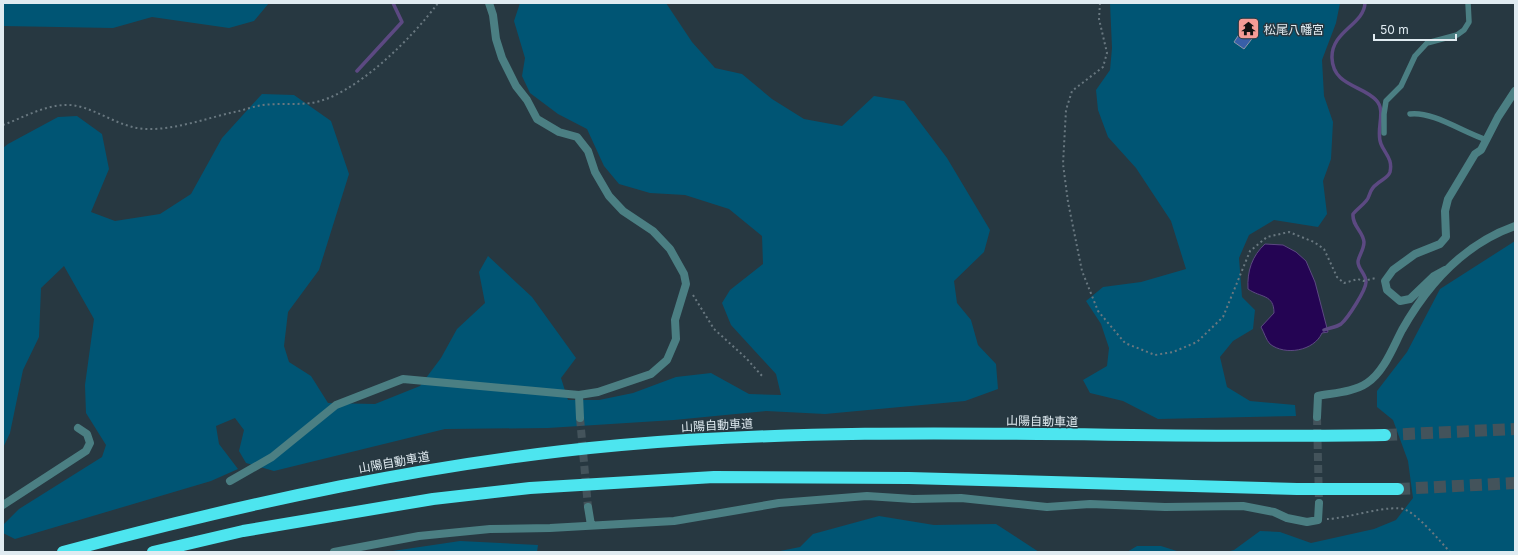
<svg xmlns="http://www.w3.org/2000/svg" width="1518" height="555" font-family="Inter,'Noto Sans JP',sans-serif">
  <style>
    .green { fill: #005574 }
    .water { fill: #240453; stroke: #5c4982 }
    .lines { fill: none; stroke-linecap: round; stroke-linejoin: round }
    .stream { stroke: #5c4982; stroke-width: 3.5 }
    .building { fill: #385fa8; stroke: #8c96a7 }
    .minor-tunnel { stroke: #43535b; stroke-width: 8; stroke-dasharray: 8 4; stroke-linecap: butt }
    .motorway-tunnel { stroke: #43535b; stroke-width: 12; stroke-dasharray: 12 6; stroke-linecap: butt }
    .path { stroke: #697880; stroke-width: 2; stroke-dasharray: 2 3; stroke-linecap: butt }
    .service { stroke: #4b7f83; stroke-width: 5.5 }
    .minor { stroke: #4b7f83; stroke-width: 8 }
    .motorway { stroke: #4de5ef; stroke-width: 12 }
    .labels { text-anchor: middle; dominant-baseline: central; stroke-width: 3; stroke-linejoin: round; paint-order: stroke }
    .poi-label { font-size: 12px; fill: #e0ebf1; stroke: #273841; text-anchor: start }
    .street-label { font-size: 12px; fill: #e0ebf1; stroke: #273841 }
  </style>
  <rect width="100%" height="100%" fill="#273841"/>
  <!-- green -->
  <path class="green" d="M3,3H269L254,21L229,28L152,17L113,28L3,26Z
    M520,3H666L692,42L715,68L742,74L772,99L804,119L842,126L874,96L904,101L947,158L990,230L984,252L954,281L957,303L971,320L978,345L996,364L998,389L965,401L825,414L766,411L674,420L548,428L445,429L274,471L246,463L239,451L244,430L235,418L216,426L219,444L238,469L211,481L15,539L3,533V525L19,509L102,457L106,445L86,413L85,385L94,319L64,266L41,288L39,337L23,370L10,433L3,448V148L8,144L58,117L77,116L102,134L109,169L91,212L115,221L160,214L191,194L222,138L262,94L294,95L331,121L349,174L319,270L288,312L284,346L289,362L311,376L328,403L375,404L420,386L441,358L457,329L485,303L479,272L488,256L532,297L576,358L561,378L568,400H599L633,393L676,377L711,373L749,394L781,395L776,374L731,325L722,303L730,290L763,264L762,236L729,209L685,195L650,193L619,184L604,166L587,129L558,114L530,93L522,76L525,58L514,21Z
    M1110,3H1340L1336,23L1322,60L1324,96L1333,122L1331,159L1323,181L1327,214L1318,227L1274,220L1249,235L1239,258L1242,297L1255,310L1253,329L1233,341L1220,357L1227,387L1250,401L1295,405L1296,416L1158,419L1123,401L1090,393L1083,380L1107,366L1109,348L1101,324L1086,301L1103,287L1141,282L1186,269L1171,221L1136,168L1108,137L1098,110L1096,90L1110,70L1112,48Z
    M1515,241V552H1226L1234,550L1260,531L1280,532L1311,543L1374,529L1396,520L1413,498L1408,461L1393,420L1377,407V391L1407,352L1440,289Z
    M879,516L934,525L996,524L1039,552H775L800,547L813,534Z
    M460,541L538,545L537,552H386Z
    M1137,546H1161L1180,552H1127Z"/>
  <!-- water -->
  <path class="water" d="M1265,244L1283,245L1296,252L1306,261L1315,282L1328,332L1322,333C1314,351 1285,356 1270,344C1266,340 1264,332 1261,327L1274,313C1274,294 1261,298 1248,289C1247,271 1252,256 1265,244Z"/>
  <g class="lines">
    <!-- stream -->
    <path class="stream" d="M357,71L402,22L393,3
      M1324,330C1329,328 1337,327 1341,324C1348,318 1366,290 1366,282C1366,274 1358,269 1358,262C1358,257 1364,250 1364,242C1363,231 1352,226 1353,214C1357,209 1362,206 1366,201C1371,196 1368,190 1377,184C1381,180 1388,178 1390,172C1393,159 1385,154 1381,144C1375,130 1387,111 1376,100C1362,85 1333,86 1332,58C1331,31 1364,25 1365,3"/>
  </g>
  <!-- building -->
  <path class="building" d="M1244,21L1258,31L1244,49L1234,42L1242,30L1239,28Z"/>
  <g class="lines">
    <!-- minor-tunnel -->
    <path class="minor-tunnel" d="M1317,417L1319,503
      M580,418L588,507"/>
    <!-- motorway-tunnel -->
    <path class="motorway-tunnel" d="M1385,435L1515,429
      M1398,489L1515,483"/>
    <!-- path -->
    <path class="path" d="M1100,3L1099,19L1107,53L1103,67L1072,91L1066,110L1063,164L1068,202L1082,271L1098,311L1125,343L1155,355L1173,352L1197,342L1223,317L1250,251L1267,237L1289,232L1314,242L1324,249L1337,277L1344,283L1358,279L1363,281L1376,278
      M3,125C22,118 43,106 64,105C91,103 118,129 147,129C176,130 210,117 239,111C247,109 255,106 263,105C279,103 295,105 311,103C354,97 413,37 438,3
      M693,295L714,329L746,358L763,377
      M1327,519C1346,519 1392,503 1406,510C1419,516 1440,541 1450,552"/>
    <!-- service -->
    <path class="service" d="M1410,114C1433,111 1464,133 1487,140
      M1384,133V114L1386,101L1401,86L1415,56L1427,43L1457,35L1464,30L1469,22L1468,3"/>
    <!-- minor -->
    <path class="minor" d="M1445,270L1434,276L1410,299L1400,301L1387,290L1385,281L1393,270L1415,254L1440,244L1446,237L1445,211L1448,199L1475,154L1481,150L1498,117L1515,91
      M579,395L580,418
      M1317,417L1318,396C1333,393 1354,392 1367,383C1384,372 1393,347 1402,330C1428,284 1464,244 1515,226
      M230,481L272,457L336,405L403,379L579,395L598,392L651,374L667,360L676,339L675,320L686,284L684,274L670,249L653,231L623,211L609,196L595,172L588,151L577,137L559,132L537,119L527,100L516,86L502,58L496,39L493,15L489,3
      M3,505L86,451L90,443L87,434L78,428
      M588,507L591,525
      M334,552L419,536L490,529L550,528L674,521L779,503L867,496L913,499L961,498L1047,507L1090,504L1165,507L1243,506L1274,512L1287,518L1307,522L1318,520L1319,503"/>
    <!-- motorway -->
    <path class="motorway" d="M63,552C246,503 432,462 621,445C875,423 1130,440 1385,435
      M153,552L243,531L433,499L530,488L714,477L909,478L1297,489H1398"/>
  </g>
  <!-- icons -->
  <defs>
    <symbol id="temple-square" viewBox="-11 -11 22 22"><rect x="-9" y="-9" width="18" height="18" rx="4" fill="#f59c96" stroke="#273841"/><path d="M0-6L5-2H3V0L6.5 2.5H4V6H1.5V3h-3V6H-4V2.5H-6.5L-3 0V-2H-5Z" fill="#111"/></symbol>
  </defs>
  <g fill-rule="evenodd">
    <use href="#temple-square" x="1236" y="16" width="25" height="25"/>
  </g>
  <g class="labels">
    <!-- poi labels -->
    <g class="poi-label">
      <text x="1264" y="29">松尾八幡宮</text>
    </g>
    <!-- street labels -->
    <g class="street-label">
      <text transform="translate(1042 421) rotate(1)">山陽自動車道</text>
      <text transform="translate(717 425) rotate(-3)">山陽自動車道</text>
      <text transform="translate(394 462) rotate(-10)">山陽自動車道</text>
    </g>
  </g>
  <!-- border -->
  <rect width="1518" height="555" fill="none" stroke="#e0ebf1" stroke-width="8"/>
  <!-- scale -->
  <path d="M1374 34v6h82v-6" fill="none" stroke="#e0ebf1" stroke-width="2"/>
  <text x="1380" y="34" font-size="12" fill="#e0ebf1" stroke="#273841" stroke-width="3" paint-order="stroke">50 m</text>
</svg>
